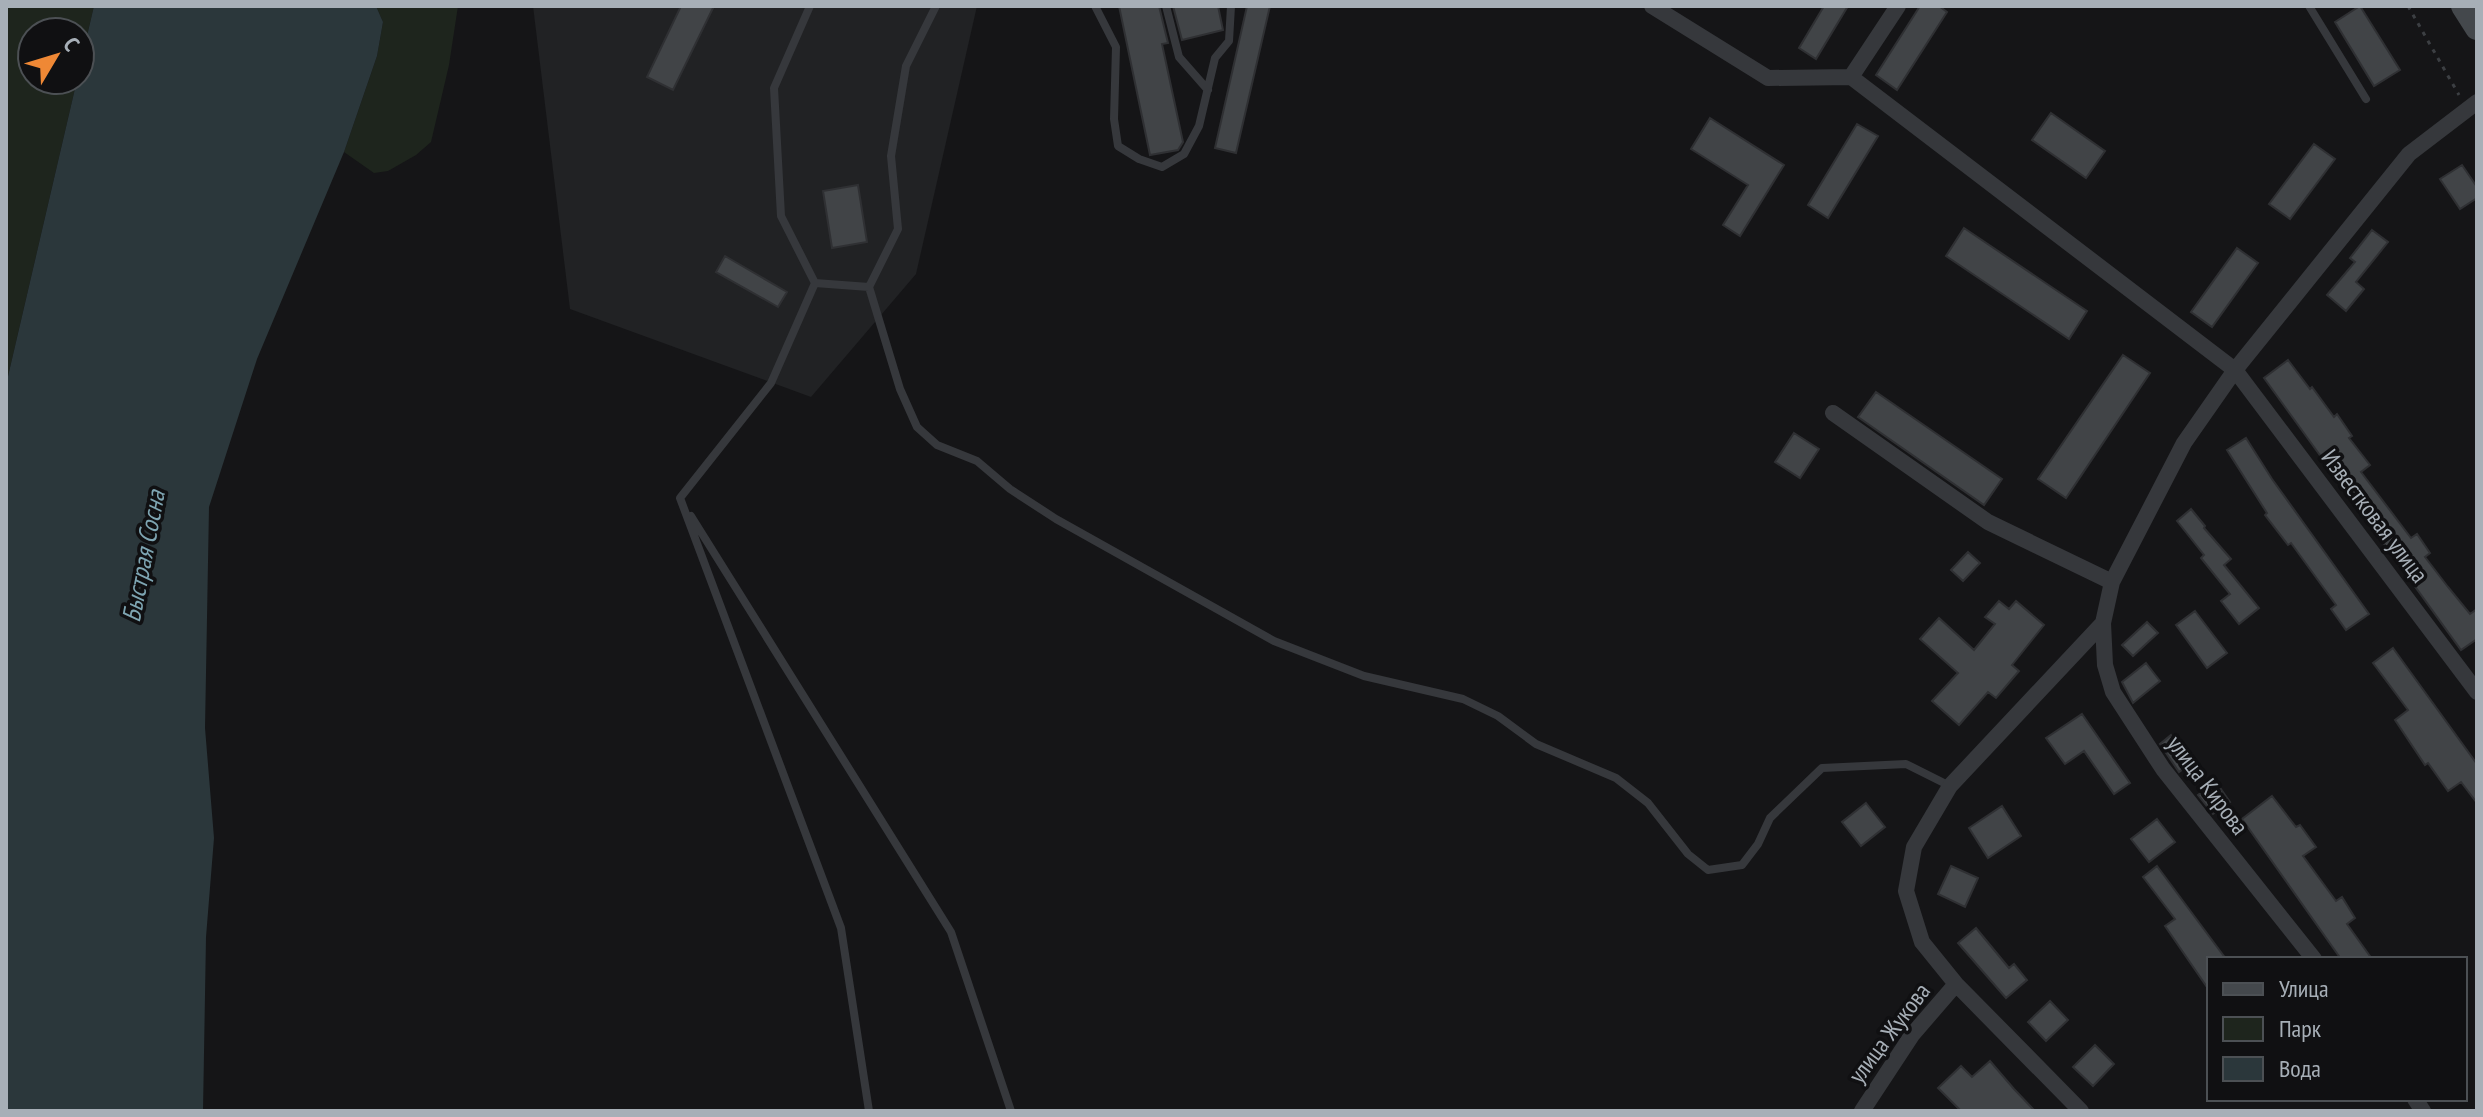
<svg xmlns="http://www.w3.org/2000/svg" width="2483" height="1117" font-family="'PT Sans Narrow',sans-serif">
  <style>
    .built { fill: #212224 }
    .green { fill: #1e251d }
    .water { fill: #2b373b }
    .building { fill: #414447; stroke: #2f3033; stroke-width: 2 }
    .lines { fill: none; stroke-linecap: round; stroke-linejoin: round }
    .path { stroke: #3c3f43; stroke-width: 3; stroke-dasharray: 4 6; stroke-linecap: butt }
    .lane { stroke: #36383c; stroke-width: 8 }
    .street { stroke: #36383c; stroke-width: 16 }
    .secondary { stroke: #44484c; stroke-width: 24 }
    .labels { text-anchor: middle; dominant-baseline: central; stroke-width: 7; stroke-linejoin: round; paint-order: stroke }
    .street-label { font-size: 24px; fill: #a7afb7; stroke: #101012 }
    .water-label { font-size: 26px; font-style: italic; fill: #7ea5b2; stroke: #101012 }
  </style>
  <rect width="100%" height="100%" fill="#151517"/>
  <!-- built -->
  <path class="built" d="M533,6H977L916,274L811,397L570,309Z"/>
  <!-- green -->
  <path class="green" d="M6,6H94L80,66V32H32V80H77L6,385Z
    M376,6H458L449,65L431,142L416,155L388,171L374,173L344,152L377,56L383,22Z"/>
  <!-- water -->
  <path class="water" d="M94,6H376L383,22L377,56L344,152L257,359L209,507L205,728L214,838L206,937L203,1111H6V385L77,80H80V66Z"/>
  <!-- building -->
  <path class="building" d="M681,6H714L673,90L647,77Z
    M1119,6H1159L1168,43L1162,44L1183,142L1178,150L1150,155Z
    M1173,6H1218L1223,30L1182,40Z
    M1247,6H1270L1236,153L1215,148Z
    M1824,6H1848L1816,59L1799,48Z
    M1920,6H1939L1947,12L1897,90L1876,75Z
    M2360,6L2400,70L2374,86L2335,22Z
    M2051,113L2105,151L2086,178L2032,140Z
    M1710,118L1784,165L1740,236L1723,225L1748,185L1691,149Z
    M1857,124L1878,136L1828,218L1808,205Z
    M2314,144L2335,159L2290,219L2269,204Z
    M2462,165L2477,187V198L2460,209L2440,179Z
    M858,185L867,242L832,248L823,191Z
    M1964,228L2087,311L2069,339L1946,256Z
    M2372,230L2388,242L2356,282L2364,289L2346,311L2327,295L2355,262L2350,258Z
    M2237,248L2258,263L2212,327L2191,312Z
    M725,256L787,292L778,307L716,272Z
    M2123,355L2150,373L2066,498L2038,479Z
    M2288,360L2310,389L2312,387L2334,417L2337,414L2352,436L2349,438L2370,465L2361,472L2411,538L2417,534L2430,553L2425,557L2448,587L2470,614L2477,609V639L2461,650L2264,378Z
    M1876,392L2002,479L1984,505L1858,417Z
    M1794,433L1819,449L1800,478L1775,462Z
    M2246,438L2272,479L2369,614L2346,630L2331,609L2336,605L2291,543L2288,545L2265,515L2267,513L2227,450Z
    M2191,509L2205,526L2204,528L2231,559L2224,565L2259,608L2239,624L2221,601L2230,594L2201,558L2204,555L2177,521Z
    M1968,552L1980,563L1963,581L1951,570Z
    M1999,601L2009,609L2016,601L2044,625L2012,665L2019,671L1996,698L1988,692L1959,725L1932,701L1958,673L1920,639L1939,618L1974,650L1995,624L1985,617Z
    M2195,611L2227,653L2207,668L2176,625Z
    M2147,622L2158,633L2133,656L2122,645Z
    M2393,648L2477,764V803L2461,782L2448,791L2428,763L2425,765L2395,720L2408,710L2373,663Z
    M2146,663L2160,681L2133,703L2122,682Z
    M2082,714L2130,783L2114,794L2084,751L2065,764L2046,738Z
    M2171,735L2192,762L2179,772L2160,744Z
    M2216,782L2230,802L2213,814L2198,795Z
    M2272,796L2296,827L2300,825L2316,847L2303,856L2336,901L2342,897L2355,918L2347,924L2372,959H2341L2242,819Z
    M1866,803L1885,827L1861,846L1842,822Z
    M2002,806L2021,836L1988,858L1969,828Z
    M2157,819L2175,842L2149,862L2131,839Z
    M1951,866L1978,878L1965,907L1938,894Z
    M2157,866L2226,959H2209V990L2165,926L2175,919L2143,877Z
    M1976,928L2009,968L2014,964L2027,980L2006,998L1958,943Z
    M2050,1001L2068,1020L2046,1041L2028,1022Z
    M2095,1045L2114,1064L2093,1086L2073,1067Z
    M1990,1061L2014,1089L2035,1111H1961L1938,1088L1961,1066L1972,1077Z"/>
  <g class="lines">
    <!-- path -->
    <path class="path" d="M2408,6L2459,95
      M2477,59V62"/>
    <!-- lane -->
    <path class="lane" d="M810,6L774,88L781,216L815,283L869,287L898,229L891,156L906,66L936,6
      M1095,6L1116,47L1114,119L1118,146L1139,159L1162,167L1184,154L1199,126L1215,58L1229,41L1231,6
      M1166,6L1179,57L1208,90
      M2309,6L2366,99
      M815,283L771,383L680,498L841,928L869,1111
      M869,287L900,389L917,427L937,445L977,461L1010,489L1056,519L1274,641L1364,676L1463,699L1498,716L1536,744L1616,778L1648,803L1688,854L1708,870L1742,865L1758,844L1770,818L1822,768L1906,764L1950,786
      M691,516L951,932L1011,1111"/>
    <!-- street -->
    <path class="street" d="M1652,6L1768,78L1851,77L2235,370L2477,692
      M1851,77L1898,6
      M1833,413L1988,522L2112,582
      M2103,623L2105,665L2113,692L2163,769L2314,959
      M2415,1099L2423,1111
      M1862,1111L1912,1035L1956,984
      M2081,1111L1956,984L1922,942L1906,891L1914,847L1950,786L2103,623L2112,582L2184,443L2235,370L2409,154L2477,102"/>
    <!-- secondary -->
    <path class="secondary" d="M2463,6L2477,28"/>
  </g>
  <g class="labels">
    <!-- street labels -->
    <g class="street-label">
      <text transform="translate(2375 516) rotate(53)">Известковая улица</text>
      <text transform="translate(2208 785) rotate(53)">улица Кирова</text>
      <text transform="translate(1889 1033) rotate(-53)">улица Жукова</text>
    </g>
    <!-- water labels -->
    <g class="water-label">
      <text transform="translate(143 556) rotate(-79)">Быстрая Сосна</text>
    </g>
  </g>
  <!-- border -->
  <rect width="2483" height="1117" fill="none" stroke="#a7afb7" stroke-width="16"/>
  <!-- legend -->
  <rect x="2207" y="957" width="260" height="144" fill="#101012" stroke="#4c5054" stroke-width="2"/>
  <rect x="2223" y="983" width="40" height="12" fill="#44484c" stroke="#4c5054" stroke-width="2"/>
  <text x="2279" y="997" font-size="24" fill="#a7afb7">Улица</text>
  <rect x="2223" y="1017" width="40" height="24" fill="#1e251d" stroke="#4c5054" stroke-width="2"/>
  <text x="2279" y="1037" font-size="24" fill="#a7afb7">Парк</text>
  <rect x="2223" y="1057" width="40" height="24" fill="#2b373b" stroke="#4c5054" stroke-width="2"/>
  <text x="2279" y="1077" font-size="24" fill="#a7afb7">Вода</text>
  <!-- north arrow -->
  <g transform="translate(56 56) rotate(52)"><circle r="38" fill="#101012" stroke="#4c5054" stroke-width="2"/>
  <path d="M0-6L14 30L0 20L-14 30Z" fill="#ef8835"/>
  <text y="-12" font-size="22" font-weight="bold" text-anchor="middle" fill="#a7afb7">С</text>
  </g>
</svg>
